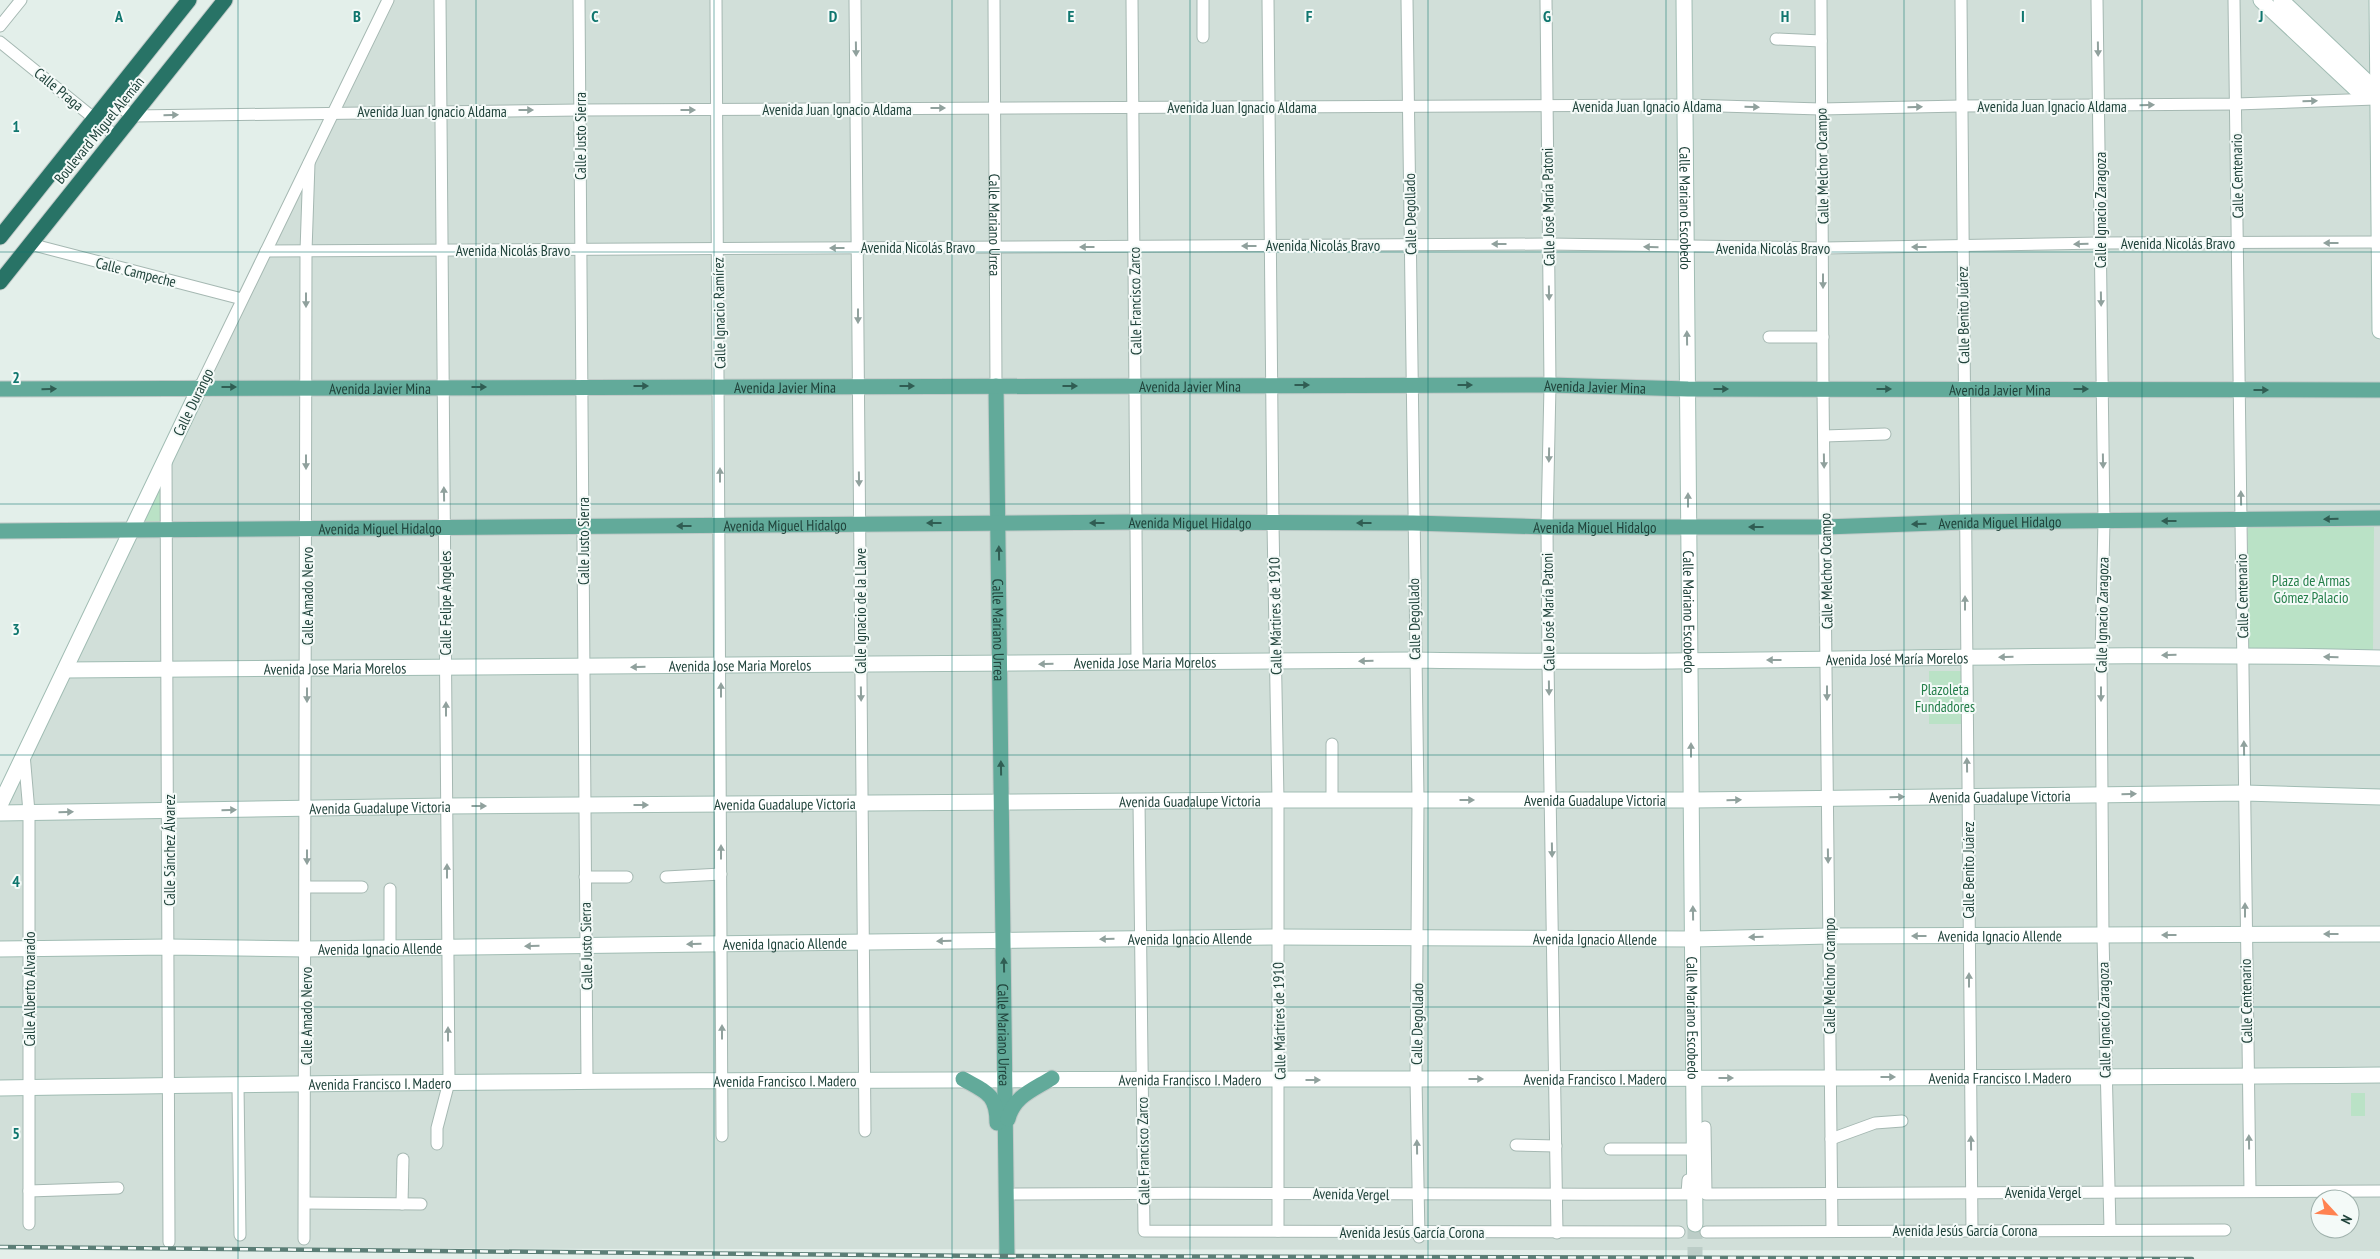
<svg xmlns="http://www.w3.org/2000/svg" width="2380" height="1259" font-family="'PT Sans Narrow',sans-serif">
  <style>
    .built { fill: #d1dfd9; fill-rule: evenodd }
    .green { fill: #bae2c6 }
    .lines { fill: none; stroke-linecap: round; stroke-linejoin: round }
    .secondary-tunnel { stroke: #bccdc7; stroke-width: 15; stroke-dasharray: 15 8; stroke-linecap: butt }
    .street-casing { stroke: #a5b8b2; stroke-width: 13 }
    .secondary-casing { stroke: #a0bcb3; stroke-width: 17 }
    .primary-casing { stroke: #c1cac8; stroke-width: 17 }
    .highway-casing { stroke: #c1cac8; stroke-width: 17 }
    .street { stroke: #fff; stroke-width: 11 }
    .secondary { stroke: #fff; stroke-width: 15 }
    .primary { stroke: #62aa9a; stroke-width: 15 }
    .highway { stroke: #287366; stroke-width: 15 }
    .rail-casing { stroke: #5b7e76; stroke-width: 4.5 }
    .rail { stroke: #f4faf8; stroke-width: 2.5; stroke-dasharray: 8; stroke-linecap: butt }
    .oneway { fill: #90a19d }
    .oneway2 { fill: #305d53 }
    .grid { fill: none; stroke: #0f766e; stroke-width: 1; stroke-opacity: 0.55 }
    .labels { text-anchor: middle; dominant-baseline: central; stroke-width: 4; stroke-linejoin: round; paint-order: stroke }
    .street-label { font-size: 15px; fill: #20433b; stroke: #f4faf8 }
    .park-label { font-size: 15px; fill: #257f4b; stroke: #f4faf8 }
    .grid-label { font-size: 16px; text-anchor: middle; font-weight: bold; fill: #0f766e; stroke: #f4faf8; stroke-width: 4; stroke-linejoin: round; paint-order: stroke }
  </style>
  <rect width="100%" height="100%" fill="#e3efea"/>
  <!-- built -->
  <path class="built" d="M381,0H2380V1251L0,1248V795ZM2320,1199H2350V1229H2320Z"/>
  <!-- green -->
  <path class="green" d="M163,484V523L139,524Z
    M2248,527H2374L2373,650H2248Z
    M1929,671H1961V724H1929Z
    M2351,1093H2365V1116H2351Z"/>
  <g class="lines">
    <!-- secondary-tunnel -->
    <path class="secondary-tunnel" d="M1695,1224V1259"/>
    <defs>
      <g id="street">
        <path d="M579,0L587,1082"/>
        <path d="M716,0L722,1136"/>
        <path d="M855,0L865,1131"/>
        <path id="s1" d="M994,0L996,386"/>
        <path d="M1132,0L1137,662"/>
        <path d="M1268,0L1273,524L1278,800V1231"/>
        <path d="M1407,0L1418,800L1416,1079L1419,1237"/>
        <path d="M1546,0L1550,385L1547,527L1548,663L1557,1233"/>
        <path d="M1821,0L1823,389L1832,1231"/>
        <path d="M1961,0L1972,1230"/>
        <path d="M2097,0L2104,521L2101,656L2103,936L2110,1229"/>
        <path d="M2234,0L2250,1191"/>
        <path d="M0,26L21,0"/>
        <path d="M1203,37V0"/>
        <path d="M1776,39L1821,41"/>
        <path d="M0,42L117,137"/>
        <path d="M109,101L134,116L579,110L1686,105L1821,109L1961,106L2236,104L2375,99"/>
        <path d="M30,244L242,299"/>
        <path d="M266,251L1548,244L1824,248L2100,243L2380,242"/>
        <path d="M1769,337H1823"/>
        <path d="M200,387L388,0"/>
        <path d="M1824,436L1885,434"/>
        <path d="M166,459L169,1242"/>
        <path d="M1332,744V801"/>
        <path d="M24,754L29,812V1224"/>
        <path d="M1139,802L1144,1231L1679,1232"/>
        <path d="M585,877H627"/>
        <path d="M666,877L721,874"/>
        <path d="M306,887H362"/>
        <path d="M390,948V889"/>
        <path d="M238,1086L240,1235"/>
        <path d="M1705,1127L1706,1194L2380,1191"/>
        <path d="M1831,1139L1875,1123L1902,1121"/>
        <path d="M437,1144V1128L449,1082L440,0"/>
        <path d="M1516,1145L1556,1146"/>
        <path d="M1610,1149H1688"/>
        <path d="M29,1191L118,1188"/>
        <path d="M1015,1194C1239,1192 1463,1195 1687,1194L1688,1180"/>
        <path d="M305,1203L421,1204"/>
        <path d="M402,1204L403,1159"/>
        <path d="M1706,1232L2225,1230"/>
        <path d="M304,1239L306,251L309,163"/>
      </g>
      <g id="secondary">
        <path id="s2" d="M1684,0L1695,1224"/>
        <path d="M2261,0L2356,89L2378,99"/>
        <path d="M2281,0L2365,80L2378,99"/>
        <path d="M2377,0L2380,331"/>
        <path id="s3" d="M65,670L1414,660C1736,666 2058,650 2380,658"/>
        <path d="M0,805L200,387"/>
        <path id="s4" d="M0,813L447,806L1278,800H1692L2244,793L2380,797"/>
        <path id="s5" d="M0,949L169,947L306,949L1278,937L1693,939L1829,936L2380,934"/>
        <path id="s6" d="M0,1088C793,1075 1587,1082 2380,1075"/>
      </g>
      <g id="primary">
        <path id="s7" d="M996,386L1007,1259"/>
        <path id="s8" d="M0,389L1550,385L1688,389L2380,390"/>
        <path id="s9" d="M0,531L1137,522L1413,523L1547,527H1825L1965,522L2380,518"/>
        <path d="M963,1079C986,1092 997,1094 997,1123"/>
        <path d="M1008,1119C1014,1096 1033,1090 1052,1078"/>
      </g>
      <path id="highway" d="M0,237L189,0
        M0,282L225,0"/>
    </defs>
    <!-- street casing -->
    <use href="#street" class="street-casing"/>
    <!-- secondary casing -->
    <use href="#secondary" class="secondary-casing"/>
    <!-- primary casing -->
    <use href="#primary" class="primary-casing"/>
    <!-- highway casing -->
    <use href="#highway" class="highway-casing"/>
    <!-- street -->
    <use href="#street" class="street"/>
    <!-- secondary -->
    <use href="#secondary" class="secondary"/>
    <!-- primary -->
    <use href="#primary" class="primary"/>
    <!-- highway -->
    <use href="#highway" class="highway"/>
    <defs>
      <path id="rail" d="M0,1247L992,1256L2192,1259"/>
    </defs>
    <!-- rail casing -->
    <use href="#rail" class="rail-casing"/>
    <!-- rail -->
    <use href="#rail" class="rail"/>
  </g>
  <!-- one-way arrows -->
  <defs><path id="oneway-solid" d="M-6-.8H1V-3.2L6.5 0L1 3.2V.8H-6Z" transform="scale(1.25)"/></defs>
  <g class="oneway">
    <use href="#oneway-solid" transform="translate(856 49) rotate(89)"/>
    <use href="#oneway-solid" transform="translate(2098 49) rotate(89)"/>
    <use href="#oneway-solid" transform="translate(2310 101) rotate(-2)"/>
    <use href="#oneway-solid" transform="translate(2147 105) rotate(-1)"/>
    <use href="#oneway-solid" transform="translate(1752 107) rotate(2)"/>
    <use href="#oneway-solid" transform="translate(1915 107) rotate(-1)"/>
    <use href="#oneway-solid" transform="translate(938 108)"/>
    <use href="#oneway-solid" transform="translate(526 110)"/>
    <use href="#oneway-solid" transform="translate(688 110)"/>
    <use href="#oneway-solid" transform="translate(171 115) rotate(-1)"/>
    <use href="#oneway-solid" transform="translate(2331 243) rotate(180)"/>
    <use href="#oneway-solid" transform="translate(1499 244) rotate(180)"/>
    <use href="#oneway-solid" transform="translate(2081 244) rotate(178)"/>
    <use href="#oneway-solid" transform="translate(1249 246) rotate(180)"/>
    <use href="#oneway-solid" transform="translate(1087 247) rotate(180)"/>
    <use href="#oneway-solid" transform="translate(1651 247) rotate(-179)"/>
    <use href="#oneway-solid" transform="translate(1919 247) rotate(180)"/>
    <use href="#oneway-solid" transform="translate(837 248) rotate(180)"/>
    <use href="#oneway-solid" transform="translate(1823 281) rotate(90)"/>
    <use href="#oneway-solid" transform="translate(1549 293) rotate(89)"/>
    <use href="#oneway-solid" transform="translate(2101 299) rotate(89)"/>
    <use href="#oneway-solid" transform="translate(306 300) rotate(90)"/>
    <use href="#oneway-solid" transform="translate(858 316) rotate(90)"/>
    <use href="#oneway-solid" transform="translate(1687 338) rotate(-91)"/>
    <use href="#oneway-solid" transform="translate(1549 455) rotate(91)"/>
    <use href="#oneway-solid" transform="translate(1824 461) rotate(89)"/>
    <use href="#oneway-solid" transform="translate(2103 461) rotate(89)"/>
    <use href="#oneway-solid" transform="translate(306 462) rotate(90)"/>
    <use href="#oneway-solid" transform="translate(720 475) rotate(-90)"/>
    <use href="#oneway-solid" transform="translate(859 479) rotate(89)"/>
    <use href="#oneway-solid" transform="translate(444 494) rotate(-91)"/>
    <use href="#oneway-solid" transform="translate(2241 498) rotate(-91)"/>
    <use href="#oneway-solid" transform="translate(1688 500) rotate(-90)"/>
    <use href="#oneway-solid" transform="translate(1965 603) rotate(-90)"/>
    <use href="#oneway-solid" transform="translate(2169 655) rotate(179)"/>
    <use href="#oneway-solid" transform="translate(2006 657) rotate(179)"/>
    <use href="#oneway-solid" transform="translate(2331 657) rotate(-178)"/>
    <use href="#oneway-solid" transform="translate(1774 660) rotate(180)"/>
    <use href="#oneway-solid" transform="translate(1366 661) rotate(179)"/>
    <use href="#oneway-solid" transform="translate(1046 664) rotate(179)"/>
    <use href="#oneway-solid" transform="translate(638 667) rotate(179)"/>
    <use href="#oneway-solid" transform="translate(1549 688) rotate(89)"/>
    <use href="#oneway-solid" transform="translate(721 690) rotate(-90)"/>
    <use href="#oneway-solid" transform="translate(1827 693) rotate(90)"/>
    <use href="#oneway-solid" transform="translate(861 694) rotate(89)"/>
    <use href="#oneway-solid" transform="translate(2101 694) rotate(90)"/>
    <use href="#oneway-solid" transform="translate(307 695) rotate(90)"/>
    <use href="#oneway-solid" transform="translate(446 709) rotate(-90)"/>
    <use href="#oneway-solid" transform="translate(2244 748) rotate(-91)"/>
    <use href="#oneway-solid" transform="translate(1691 750) rotate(-90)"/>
    <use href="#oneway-solid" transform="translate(1967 765) rotate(-91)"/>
    <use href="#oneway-solid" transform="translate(2129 794) rotate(-1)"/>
    <use href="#oneway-solid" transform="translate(1897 797) rotate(-1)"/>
    <use href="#oneway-solid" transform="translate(1467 800)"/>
    <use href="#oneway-solid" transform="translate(1734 800) rotate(-1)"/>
    <use href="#oneway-solid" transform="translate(641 805)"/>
    <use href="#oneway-solid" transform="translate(479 806)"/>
    <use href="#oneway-solid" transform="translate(229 810) rotate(-1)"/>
    <use href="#oneway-solid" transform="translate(66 812) rotate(-1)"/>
    <use href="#oneway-solid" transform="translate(1552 850) rotate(89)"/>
    <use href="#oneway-solid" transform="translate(721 852) rotate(-90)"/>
    <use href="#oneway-solid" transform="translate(1828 856) rotate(89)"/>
    <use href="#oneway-solid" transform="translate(307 857) rotate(90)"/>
    <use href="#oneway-solid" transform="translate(447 871) rotate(-90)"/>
    <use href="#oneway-solid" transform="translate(2245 910) rotate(-90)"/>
    <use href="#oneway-solid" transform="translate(1693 913) rotate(-91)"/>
    <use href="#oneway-solid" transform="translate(2331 934) rotate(180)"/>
    <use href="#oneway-solid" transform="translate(2169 935) rotate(180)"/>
    <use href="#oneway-solid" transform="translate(1919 936) rotate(-180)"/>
    <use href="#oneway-solid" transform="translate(1756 937) rotate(179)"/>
    <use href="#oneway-solid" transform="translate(1107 939) rotate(179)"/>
    <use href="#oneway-solid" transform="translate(944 941) rotate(179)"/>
    <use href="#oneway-solid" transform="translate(694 944) rotate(179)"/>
    <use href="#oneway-solid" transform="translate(532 946) rotate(179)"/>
    <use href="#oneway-solid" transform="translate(1969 980) rotate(-90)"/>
    <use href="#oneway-solid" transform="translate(722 1032) rotate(-90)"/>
    <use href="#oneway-solid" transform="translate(448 1034) rotate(-90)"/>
    <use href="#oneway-solid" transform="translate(1888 1077)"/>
    <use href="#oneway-solid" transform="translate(1726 1078)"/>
    <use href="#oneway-solid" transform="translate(1476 1079)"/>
    <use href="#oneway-solid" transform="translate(1313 1080)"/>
    <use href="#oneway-solid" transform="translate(2249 1142) rotate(-91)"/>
    <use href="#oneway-solid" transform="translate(1971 1143) rotate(-91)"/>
    <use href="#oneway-solid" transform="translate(1417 1147) rotate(-91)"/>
  </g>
  <g class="oneway2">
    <use href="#oneway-solid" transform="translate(1302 385)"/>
    <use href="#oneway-solid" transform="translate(1465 385)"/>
    <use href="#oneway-solid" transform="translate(641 386)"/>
    <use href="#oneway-solid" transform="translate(907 386)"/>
    <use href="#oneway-solid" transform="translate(1070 386)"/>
    <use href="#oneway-solid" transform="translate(229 387)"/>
    <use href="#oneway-solid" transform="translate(479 387)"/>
    <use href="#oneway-solid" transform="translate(49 389) rotate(-1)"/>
    <use href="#oneway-solid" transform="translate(1721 389)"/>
    <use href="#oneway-solid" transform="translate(1884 389)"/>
    <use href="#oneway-solid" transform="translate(2081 389)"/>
    <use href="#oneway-solid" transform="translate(2261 390)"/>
    <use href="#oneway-solid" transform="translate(2331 519) rotate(179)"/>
    <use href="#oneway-solid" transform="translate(2169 521) rotate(180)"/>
    <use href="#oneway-solid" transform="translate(934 523) rotate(180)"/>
    <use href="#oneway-solid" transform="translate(1097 523) rotate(180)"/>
    <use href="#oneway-solid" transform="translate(1364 523) rotate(180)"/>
    <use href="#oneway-solid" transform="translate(1919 524) rotate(178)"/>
    <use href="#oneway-solid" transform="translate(684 526) rotate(180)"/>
    <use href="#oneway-solid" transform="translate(1756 527) rotate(-180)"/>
    <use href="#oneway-solid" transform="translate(999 553) rotate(-91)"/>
    <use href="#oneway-solid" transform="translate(1001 768) rotate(-91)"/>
    <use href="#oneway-solid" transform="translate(1004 965) rotate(-91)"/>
  </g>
  <!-- grid -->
  <path class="grid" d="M238,0V1259M476,0V1259M714,0V1259M952,0V1259M1190,0V1259M1428,0V1259M1666,0V1259M1904,0V1259M2142,0V1259M0,252H2380M0,504H2380M0,755H2380M0,1007H2380"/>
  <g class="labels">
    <!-- street labels -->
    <g class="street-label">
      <text transform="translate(59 89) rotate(39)">Calle Praga</text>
      <text x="1647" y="106">Avenida Juan Ignacio Aldama</text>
      <text x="2052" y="106">Avenida Juan Ignacio Aldama</text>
      <text x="1242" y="107">Avenida Juan Ignacio Aldama</text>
      <text x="837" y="109">Avenida Juan Ignacio Aldama</text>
      <text x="432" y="111">Avenida Juan Ignacio Aldama</text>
      <text transform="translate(99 130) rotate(-51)">Boulevard Miguel Alemán</text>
      <text transform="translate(580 136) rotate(-90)">Calle Justo Sierra</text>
      <text transform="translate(1822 166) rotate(-91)">Calle Melchor Ocampo</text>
      <text transform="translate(2237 176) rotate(-91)">Calle Centenario</text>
      <text transform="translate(1548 207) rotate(-91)">Calle José María Patoni</text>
      <text stroke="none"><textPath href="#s2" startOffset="208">Calle Mariano Escobedo</textPath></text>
      <text transform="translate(2100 210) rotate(-90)">Calle Ignacio Zaragoza</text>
      <text transform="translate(1410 214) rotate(-91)">Calle Degollado</text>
      <text stroke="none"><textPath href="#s1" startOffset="225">Calle Mariano Urrea</textPath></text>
      <text x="2178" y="243">Avenida Nicolás Bravo</text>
      <text x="1323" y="245">Avenida Nicolás Bravo</text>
      <text x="918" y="247">Avenida Nicolás Bravo</text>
      <text x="1773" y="248">Avenida Nicolás Bravo</text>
      <text x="513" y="250">Avenida Nicolás Bravo</text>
      <text transform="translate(136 272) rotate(14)">Calle Campeche</text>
      <text transform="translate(1135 301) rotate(-91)">Calle Francisco Zarco</text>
      <text transform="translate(719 313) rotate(-91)">Calle Ignacio Ramírez</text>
      <text transform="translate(1963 315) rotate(-91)">Calle Benito Juárez</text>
      <text stroke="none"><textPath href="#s8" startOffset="785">Avenida Javier Mina</textPath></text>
      <text stroke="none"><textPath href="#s8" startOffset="1190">Avenida Javier Mina</textPath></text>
      <text stroke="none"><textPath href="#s8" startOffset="1595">Avenida Javier Mina</textPath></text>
      <text stroke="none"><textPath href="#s8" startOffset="380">Avenida Javier Mina</textPath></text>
      <text stroke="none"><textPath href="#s8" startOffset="2000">Avenida Javier Mina</textPath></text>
      <text transform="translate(193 402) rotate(-64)">Calle Durango</text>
      <text stroke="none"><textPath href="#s9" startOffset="2000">Avenida Miguel Hidalgo</textPath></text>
      <text stroke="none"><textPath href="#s9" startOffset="1190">Avenida Miguel Hidalgo</textPath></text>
      <text stroke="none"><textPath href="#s9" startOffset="785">Avenida Miguel Hidalgo</textPath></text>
      <text stroke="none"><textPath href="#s9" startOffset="1595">Avenida Miguel Hidalgo</textPath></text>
      <text stroke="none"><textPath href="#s9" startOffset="380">Avenida Miguel Hidalgo</textPath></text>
      <text transform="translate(583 541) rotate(-90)">Calle Justo Sierra</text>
      <text transform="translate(1826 571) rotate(-91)">Calle Melchor Ocampo</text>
      <text transform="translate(307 596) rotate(-90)">Calle Amado Nervo</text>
      <text transform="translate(2242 596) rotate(-91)">Calle Centenario</text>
      <text transform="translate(445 603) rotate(-90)">Calle Felipe Ángeles</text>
      <text transform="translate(860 611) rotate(-90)">Calle Ignacio de la Llave</text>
      <text transform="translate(1548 612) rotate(-91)">Calle José María Patoni</text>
      <text stroke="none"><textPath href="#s2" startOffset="612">Calle Mariano Escobedo</textPath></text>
      <text transform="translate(2102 615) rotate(-89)">Calle Ignacio Zaragoza</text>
      <text transform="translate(1275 616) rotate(-91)">Calle Mártires de 1910</text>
      <text transform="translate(1414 619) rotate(-91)">Calle Degollado</text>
      <text stroke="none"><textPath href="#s7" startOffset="244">Calle Mariano Urrea</textPath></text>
      <text stroke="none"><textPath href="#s3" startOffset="1832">Avenida José María Morelos</textPath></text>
      <text stroke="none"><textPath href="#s3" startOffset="1080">Avenida Jose Maria Morelos</textPath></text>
      <text stroke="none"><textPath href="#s3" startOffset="675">Avenida Jose Maria Morelos</textPath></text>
      <text stroke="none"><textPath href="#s3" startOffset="270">Avenida Jose Maria Morelos</textPath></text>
      <text stroke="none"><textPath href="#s4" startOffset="2000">Avenida Guadalupe Victoria</textPath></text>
      <text stroke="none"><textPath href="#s4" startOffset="1595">Avenida Guadalupe Victoria</textPath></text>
      <text stroke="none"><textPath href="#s4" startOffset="1190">Avenida Guadalupe Victoria</textPath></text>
      <text stroke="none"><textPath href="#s4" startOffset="785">Avenida Guadalupe Victoria</textPath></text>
      <text stroke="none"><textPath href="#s4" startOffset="380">Avenida Guadalupe Victoria</textPath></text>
      <text transform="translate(169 850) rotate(-90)">Calle Sánchez Álvarez</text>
      <text transform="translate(1968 870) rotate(-90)">Calle Benito Juárez</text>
      <text stroke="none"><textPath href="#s5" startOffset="2000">Avenida Ignacio Allende</textPath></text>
      <text stroke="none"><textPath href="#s5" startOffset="1190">Avenida Ignacio Allende</textPath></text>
      <text stroke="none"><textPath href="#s5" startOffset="1595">Avenida Ignacio Allende</textPath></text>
      <text stroke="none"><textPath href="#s5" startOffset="785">Avenida Ignacio Allende</textPath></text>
      <text transform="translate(586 946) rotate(-91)">Calle Justo Sierra</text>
      <text stroke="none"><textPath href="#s5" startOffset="380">Avenida Ignacio Allende</textPath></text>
      <text transform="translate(1829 976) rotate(-90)">Calle Melchor Ocampo</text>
      <text transform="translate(29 989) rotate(-90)">Calle Alberto Alvarado</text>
      <text transform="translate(2246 1001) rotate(-91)">Calle Centenario</text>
      <text transform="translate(306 1016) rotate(-90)">Calle Amado Nervo</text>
      <text stroke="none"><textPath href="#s2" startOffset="1018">Calle Mariano Escobedo</textPath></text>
      <text transform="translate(2104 1020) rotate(-91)">Calle Ignacio Zaragoza</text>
      <text transform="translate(1279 1021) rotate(-91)">Calle Mártires de 1910</text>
      <text transform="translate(1417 1024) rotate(-89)">Calle Degollado</text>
      <text stroke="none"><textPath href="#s7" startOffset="649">Calle Mariano Urrea</textPath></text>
      <text stroke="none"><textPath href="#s6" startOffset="2000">Avenida Francisco I. Madero</textPath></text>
      <text stroke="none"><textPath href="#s6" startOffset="1190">Avenida Francisco I. Madero</textPath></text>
      <text stroke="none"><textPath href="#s6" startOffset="1595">Avenida Francisco I. Madero</textPath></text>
      <text stroke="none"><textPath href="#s6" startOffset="785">Avenida Francisco I. Madero</textPath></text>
      <text stroke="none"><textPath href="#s6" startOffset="380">Avenida Francisco I. Madero</textPath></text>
      <text transform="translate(1143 1151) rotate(-91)">Calle Francisco Zarco</text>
      <text x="2043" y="1192">Avenida Vergel</text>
      <text transform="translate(1351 1194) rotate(1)">Avenida Vergel</text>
      <text x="1965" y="1230">Avenida Jesús García Corona</text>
      <text x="1412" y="1232">Avenida Jesús García Corona</text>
    </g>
    <!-- park labels -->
    <g class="park-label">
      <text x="2311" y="580">Plaza de Armas<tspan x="2311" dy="17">Gómez Palacio</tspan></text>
      <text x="1945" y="689">Plazoleta<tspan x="1945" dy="17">Fundadores</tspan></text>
    </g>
  </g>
  <g class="grid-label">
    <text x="119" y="22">A</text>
    <text x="357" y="22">B</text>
    <text x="595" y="22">C</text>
    <text x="833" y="22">D</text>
    <text x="1071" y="22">E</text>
    <text x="1309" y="22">F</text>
    <text x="1547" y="22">G</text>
    <text x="1785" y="22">H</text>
    <text x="2023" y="22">I</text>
    <text x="2261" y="22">J</text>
    <text x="16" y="132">1</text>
    <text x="16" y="383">2</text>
    <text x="16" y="635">3</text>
    <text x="16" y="887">4</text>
    <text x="16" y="1139">5</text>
  </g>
  <!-- north arrow -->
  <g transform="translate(2335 1214) rotate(116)"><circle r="24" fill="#f4faf8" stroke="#9fb1ac"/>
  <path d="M0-4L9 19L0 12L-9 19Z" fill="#ff8251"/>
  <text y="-8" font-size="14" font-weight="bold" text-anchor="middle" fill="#20433b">N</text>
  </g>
</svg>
